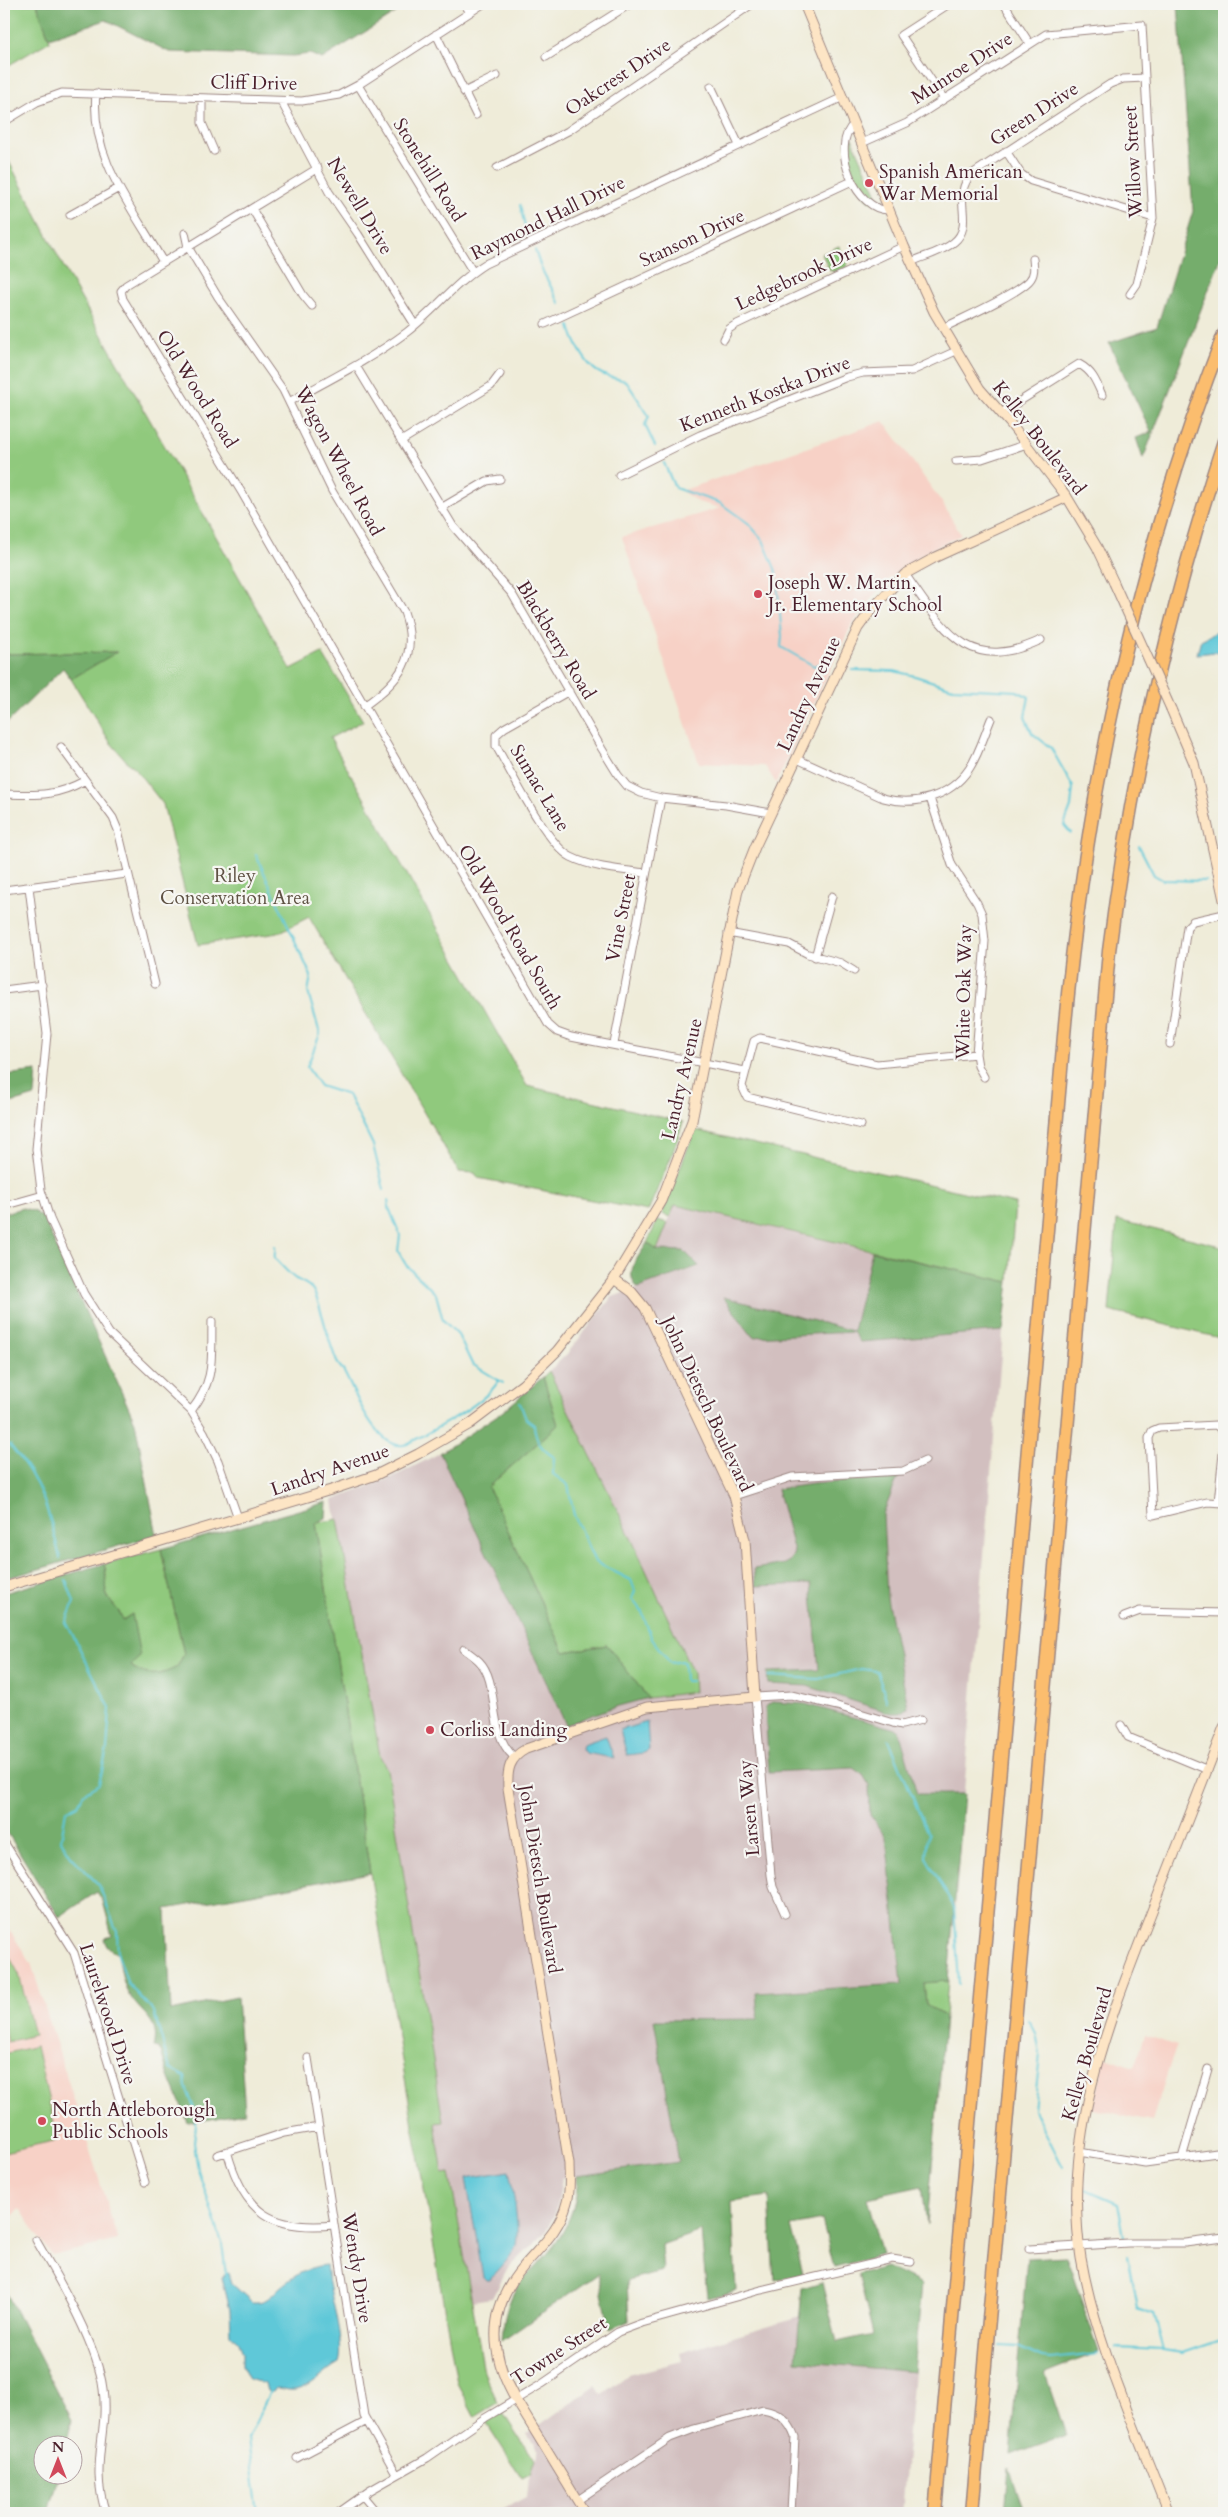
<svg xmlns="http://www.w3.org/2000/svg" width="1228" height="2517" font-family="Cardo,serif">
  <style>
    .built { fill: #f7d1c6 }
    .industrial { fill: #d2bfbf }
    .green { fill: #90c97d; stroke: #6d7454 }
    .forest { fill: #74ad6c; stroke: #5f664c }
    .water { fill: #5ec8d8; stroke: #547482 }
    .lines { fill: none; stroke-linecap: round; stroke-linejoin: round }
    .stream { stroke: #5ec8d8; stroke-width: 2 }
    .street-casing { stroke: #9c8682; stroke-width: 9 }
    .secondary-casing { stroke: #9c8682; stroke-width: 11 }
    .highway-casing { stroke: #9c8682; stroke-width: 15 }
    .street { stroke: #fff; stroke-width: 7 }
    .secondary { stroke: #fde5c5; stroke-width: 9 }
    .highway { stroke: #fbbd6e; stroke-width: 12 }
    .secondary-bridge-casing { stroke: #9c8682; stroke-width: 11; stroke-linecap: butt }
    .secondary-bridge { stroke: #fde5c5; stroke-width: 9 }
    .poi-dot { fill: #d1495b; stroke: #f6f6f2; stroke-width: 2 }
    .labels { text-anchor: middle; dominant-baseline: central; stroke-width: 4.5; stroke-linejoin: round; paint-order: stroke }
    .street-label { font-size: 19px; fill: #4a1f2b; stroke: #f6f6f2 }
    .poi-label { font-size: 19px; fill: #4a1f2b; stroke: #f6f6f2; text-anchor: start }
    .park-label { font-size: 19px; fill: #5f5244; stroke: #f6f6f2 }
  </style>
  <rect width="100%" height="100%" fill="#f6f6f2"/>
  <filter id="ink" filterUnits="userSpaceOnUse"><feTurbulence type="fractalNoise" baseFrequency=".02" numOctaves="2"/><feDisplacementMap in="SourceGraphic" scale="10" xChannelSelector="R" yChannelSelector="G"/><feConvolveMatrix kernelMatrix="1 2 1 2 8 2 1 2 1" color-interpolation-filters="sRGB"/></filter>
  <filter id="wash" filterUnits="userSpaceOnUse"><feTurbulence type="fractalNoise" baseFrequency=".0096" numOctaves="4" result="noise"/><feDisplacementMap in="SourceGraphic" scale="20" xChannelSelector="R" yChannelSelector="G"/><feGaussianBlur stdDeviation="1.12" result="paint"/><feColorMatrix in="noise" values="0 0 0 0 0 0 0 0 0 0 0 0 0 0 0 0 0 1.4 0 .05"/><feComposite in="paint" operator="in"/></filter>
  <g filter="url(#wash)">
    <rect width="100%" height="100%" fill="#efecd9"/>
    <!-- built -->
    <path class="built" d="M884,421L943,504L961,535L932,549L907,564L884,583L866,605L851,626L776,783L765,766L699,763L622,537L720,508L698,502L681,491Z
      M4,1922L31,1963L118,2240L52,2256L20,2209L4,2224Z
      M1145,2035L1176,2046L1152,2121L1093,2109L1105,2057L1134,2067Z"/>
    <!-- industrial -->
    <path class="industrial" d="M674,1205L872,1251L853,1331L860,1342L1003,1331L948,1981L756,1993L758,2019L654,2020L679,2162L562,2178L557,2209L544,2234L506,2271L492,2298L472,2301L450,2174H443L435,2123L442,2122L387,1769L378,1770L333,1500L393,1477L440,1453L566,1725L611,1708L644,1699L694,1692L693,1673L632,1540L549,1371L567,1354L612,1297L699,1267L684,1251L657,1250Z
      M800,2317L796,2361L914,2372L902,2513H502V2510L527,2497L529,2478L538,2451L527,2434L596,2385L602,2394L628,2375L682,2361L680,2353Z"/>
    <!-- green -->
    <path class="green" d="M4,4H37L50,41L4,68Z
      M851,136L881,204L879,205C876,203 871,202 868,199C857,189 841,149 851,136Z
      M4,152L70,279L291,669L322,653L363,721L330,738L527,1086L683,1122L672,1155L648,1211L478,1178L475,1173L459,1172L309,917L278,933L198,945L163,804L132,765H130L110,742L71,679L116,652L4,654Z
      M839,246L848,266L834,272L829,269L822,254Z
      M695,1130L1015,1204L1009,1282L675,1205L670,1217L662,1214Z
      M658,1220L668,1223L657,1250L647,1243Z
      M1117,1220L1224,1247V1339L1109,1311Z
      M549,1371L632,1540L693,1673L694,1692L648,1698L607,1645L564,1652L488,1487L558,1425L543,1377Z
      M338,1519L380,1756L387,1769L443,2122L435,2123L443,2174L450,2173L484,2372L498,2403L475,2417L457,2383L370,1873L316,1523Z
      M161,1549L184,1654L177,1667C161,1677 147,1677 131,1666L132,1614L123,1620C118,1611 109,1602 106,1592C104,1582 108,1575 104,1564Z
      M4,1947L19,1974L34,2035L7,2042L4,2030Z
      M948,1981L945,2017L926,2004L924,1982Z
      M36,2046L58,2140L4,2152V2054Z
      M501,2410L529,2453L535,2458L530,2474L522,2478L485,2421Z"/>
    <!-- forest -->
    <path class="forest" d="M37,4H393L400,10L322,59L310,54L293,56L169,52L106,20L49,38Z
      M1200,4H1224V250L1143,459L1136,438L1151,432L1109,343L1157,327L1193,211L1178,5L1199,8Z
      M117,652L71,679L63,668L4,726V654Z
      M37,1071L35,1096L4,1105V1073V1075Z
      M23,1208L36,1212L39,1216L42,1215L135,1422L157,1535L4,1579V1213Z
      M647,1243L657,1250L684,1251L699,1266L638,1288C623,1273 638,1258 647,1243Z
      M872,1251L1009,1282L1003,1331L860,1342L853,1332L753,1337L723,1297L853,1331Z
      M543,1377L558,1425L488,1487L564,1652L607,1645L648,1698L611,1708L566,1725L440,1453L502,1412Z
      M898,1477L883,1514L887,1598L908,1707L900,1713H890L807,1686L768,1684L767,1672L819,1670L811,1584L756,1586L754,1569L784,1564L791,1560L794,1552L777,1489L813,1484Z
      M327,1502L326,1518L316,1523L370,1873L166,1909L171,2011L237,1997L245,2113L188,2123C179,2097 167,2077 161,2051L154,2047C161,2021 142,2015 130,1996C122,1984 121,1968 118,1954C110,1950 106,1948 104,1938L112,1936L103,1901L97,1892L59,1917L4,1827V1593L104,1564C108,1576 103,1586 107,1596C112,1605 120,1610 123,1620L132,1614L140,1656L131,1666C146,1678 161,1676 177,1667L184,1654L161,1549Z
      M772,1702L805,1704L899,1730L917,1794H964L948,1981L924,1983L926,2004L945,2017L927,2225L922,2186L867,2198L882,2255L834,2267L822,2220L791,2226L803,2274L774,2281L769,2196L732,2201L736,2291L707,2298L701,2231L661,2245L663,2271L627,2280L629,2321L610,2329L598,2274L502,2341C503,2321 507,2302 518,2285C526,2273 538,2265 547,2254C565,2234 579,2203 577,2176L679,2162L654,2020L758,2019L756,1993L902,1984L886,1838L870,1815L869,1785L863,1775L853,1768L769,1772L765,1707Z
      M1066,2256L1099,2352L1045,2373L1066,2435L1010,2455L1027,2258Z
      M886,2267L922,2284L914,2372L796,2361L802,2288L822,2282L837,2342L873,2334L858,2274Z
      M4,2288L72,2420L66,2444H42V2474L58,2475L48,2513H4Z
      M1009,2468L1025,2513H1005Z"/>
    <!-- water -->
    <path class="water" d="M1224,628V651L1197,654L1201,640Z
      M647,1722L649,1750L644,1753L627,1755L620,1730Z
      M606,1736L614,1758L585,1753L582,1749L583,1744Z
      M509,2171C513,2189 520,2228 516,2245C512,2258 498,2269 490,2280H486L483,2277L466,2178Z
      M326,2265C328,2289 346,2343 339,2363C325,2370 312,2388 295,2390C289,2391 282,2388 276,2388L273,2392L267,2391L265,2384L249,2379L242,2365V2353L238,2342L231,2334L230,2310L222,2277L228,2273L231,2283L252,2302C266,2303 270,2297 279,2288C292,2277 309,2266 326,2265Z"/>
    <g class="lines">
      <!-- stream -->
      <path class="stream" d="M520,205L527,235
        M535,250L541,268L560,304
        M570,326C573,339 583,359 593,368C601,376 615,378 626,381L649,416L645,425L655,446
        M664,463L675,488L720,503L748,523L763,540L776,571L782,636L781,647L814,666L819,664
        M852,670L894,671L915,676L953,688L1017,691L1029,697L1025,717L1032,733L1051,748L1073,787L1071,807L1064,825L1071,833
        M1139,846L1154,875L1163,880L1206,881
        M256,855L311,976L308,992L320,1034L307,1067L320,1086L348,1095L373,1145L384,1190
        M388,1200L389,1208L400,1235L398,1251L406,1265L436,1294L443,1320L458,1335L472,1364L503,1383
        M275,1246C276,1250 274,1254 275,1258C276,1260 293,1278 296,1279C302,1282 311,1285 314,1292C324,1314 327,1339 337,1362C339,1366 343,1369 345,1374C354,1391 379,1455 407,1444C431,1431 486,1404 499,1380
        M520,1403L526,1419L534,1425C535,1440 541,1449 554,1457L553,1474L568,1485L574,1515L595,1562L631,1580L635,1591L632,1599L642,1612L652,1639L670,1663L682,1661L684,1663L685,1681H691
        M4,1445H10C42,1483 49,1511 60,1558
        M66,1580L74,1602L66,1622L110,1708L107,1749L99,1784L84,1793L78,1805L66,1811L61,1840L71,1856L99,1885L117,1932L118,1955L128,1984L154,2012L170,2069L185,2077L186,2087L197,2116L194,2142L198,2170L222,2243L226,2275
        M768,1676L818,1679L861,1669L877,1671L887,1702
        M889,1740L928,1834L926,1857L954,1907L959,1984
        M1028,2020L1036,2033L1040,2054L1034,2110L1063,2167
        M1083,2188L1118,2203L1124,2237
        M1127,2255L1137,2308L1154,2314L1164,2350L1183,2353L1224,2339
        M1001,2346L1018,2347L1042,2358L1050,2359L1098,2354
        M1116,2348L1164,2350
        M258,2513L248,2439L271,2389"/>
    </g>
  </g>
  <g filter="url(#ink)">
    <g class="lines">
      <defs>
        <path id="street" d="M464,4L470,12
          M1004,4L1030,44
          M436,34L476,115
          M546,57L630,4
          M358,85L473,272
          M711,86L739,145
          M464,92L497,76
          M96,93C90,159 133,208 163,262
          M202,98V123L214,151
          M944,99L901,35L949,4
          M281,101L329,192L358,234L415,325
          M4,122L37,102L62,93L302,101L339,95L358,85L483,4
          M854,124C829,145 856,213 890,210
          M862,143L907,123L1046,34L1142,25L1153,218L1137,284L1130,294
          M1006,151L1021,174L1031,181L1153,218
          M318,168L126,285L121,291L123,299L242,493L548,1024L557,1032L571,1037L745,1071
          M497,168L568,131L752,4
          M252,209L303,295L312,306
          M70,215L119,188
          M185,233L188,247L218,297L283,390L332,491L404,612C420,656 399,682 364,706
          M911,262C924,256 943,252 954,242C976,224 950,195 972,174L1110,84L1123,79L1145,78
          M545,324L852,181
          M943,328C963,318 1014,296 1029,281C1035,275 1034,267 1033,259
          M724,339L729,329L735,325L904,246
          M356,366L453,526L512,594L602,749L618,775L627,786L641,793L661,798L726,805L771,813
          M289,402C329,380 371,359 407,332C434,311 456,282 485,264L843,97
          M1001,413L1079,364C1092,371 1096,381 1102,395
          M401,441L491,386L500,374
          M956,461L982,459L1027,444
          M619,475L700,435L847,377L863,373L912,371L956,351
          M441,508L487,481L500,479
          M905,574C944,629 966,675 1041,640
          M569,691L504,728L496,735V746C511,772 547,845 571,857C593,868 622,870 646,873
          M61,747L113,818L118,830L155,984
          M797,759L883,798C914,807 950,797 969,769C979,754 984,736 991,719
          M4,794C37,795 54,797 84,781
          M930,798L952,865L977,903L982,914L985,941L976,1054L978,1066L984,1077
          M29,887L47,1034L36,1149L41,1190L50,1219L84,1294L109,1333L191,1411L204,1432L218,1461L238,1518
          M4,890L127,874
          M728,933L789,944L808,954L841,963L854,971
          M815,957L832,896
          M4,990L42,985
          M614,1044L661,798
          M1170,1044L1187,927L1193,921L1224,914
          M861,1125L747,1097L742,1086L754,1041L760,1038L877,1064L976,1054
          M4,1206L43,1195
          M191,1411C216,1379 211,1360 212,1321
          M1224,1432L1216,1425L1159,1428L1152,1431L1149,1438L1153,1515L1207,1502L1224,1503
          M734,1496L792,1477L903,1471L925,1461
          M1218,1502L1224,1444
          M1124,1617L1140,1611L1224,1613
          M464,1649C469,1653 475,1657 479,1661C501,1683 486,1732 514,1757
          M1121,1725L1128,1737L1208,1770
          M4,1842L74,1953L145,2182
          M785,1914L773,1887L771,1875L755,1697L791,1695L837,1706L893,1723L902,1725L921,1720
          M308,2058L364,2416L397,2475
          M227,2151C244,2213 271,2231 334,2225
          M1079,2152L1145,2163L1224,2152
          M217,2155L284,2133L319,2127
          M1182,2158L1208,2069
          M36,2240C58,2278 98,2346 103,2389C109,2434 89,2464 106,2513
          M1029,2249L1128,2243H1185L1224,2238
          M297,2458L367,2421
          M362,2495L377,2513
          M578,2500L670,2438L694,2429L763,2410C780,2413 789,2421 795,2437L791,2513
          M338,2513L369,2491L427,2458L485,2418L542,2384L618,2332L642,2323L761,2290L892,2259L911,2262"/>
        <path id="secondary" d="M804,4L904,246L934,312L980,389L1009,422L1067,497L1097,547L1114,583
          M1171,709L1194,763L1224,900
          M4,1587L158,1542L331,1490L376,1475L418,1454L470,1424L523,1384L557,1351L614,1279L661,1201L692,1121L738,890L755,847L858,628L872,609L905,574L936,557L1067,497
          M585,2513L513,2395C489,2351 488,2308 523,2267C541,2246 560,2230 567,2202C571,2189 569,2176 569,2164L508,1788C507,1770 509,1758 526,1749L647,1707L755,1697L745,1540L734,1496L645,1308L632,1292L614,1279
          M1168,2513C1137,2431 1096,2345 1081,2258C1062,2141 1106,2028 1148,1921C1173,1856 1199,1792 1224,1727"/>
        <path id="highway" d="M935,2513L1065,1024C1087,789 1138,554 1224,334
          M972,2513L1109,951C1131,777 1169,607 1224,441"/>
      </defs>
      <!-- street casing -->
      <use href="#street" class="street-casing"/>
      <!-- secondary casing -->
      <use href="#secondary" class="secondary-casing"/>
      <!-- highway casing -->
      <use href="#highway" class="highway-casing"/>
      <!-- street -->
      <use href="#street" class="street"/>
      <!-- secondary -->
      <use href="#secondary" class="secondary"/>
      <!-- highway -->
      <use href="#highway" class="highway"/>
      <defs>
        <path id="secondary-bridge" d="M1114,583L1171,709"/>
      </defs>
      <!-- secondary-bridge casing -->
      <use href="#secondary-bridge" class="secondary-bridge-casing"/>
      <!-- secondary-bridge -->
      <use href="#secondary-bridge" class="secondary-bridge"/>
    </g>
  </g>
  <!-- markers -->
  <g class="poi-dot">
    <circle cx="869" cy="183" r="5"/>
    <circle cx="758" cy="594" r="5"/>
    <circle cx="430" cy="1730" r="5"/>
    <circle cx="42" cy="2121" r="5"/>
  </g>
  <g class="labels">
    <!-- street labels -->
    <g class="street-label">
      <text transform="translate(962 68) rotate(-33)">Munroe Drive</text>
      <text transform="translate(618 77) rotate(-34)">Oakcrest Drive</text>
      <text transform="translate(254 83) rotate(1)">Cliff Drive</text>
      <text transform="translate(1034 114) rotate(-33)">Green Drive</text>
      <text transform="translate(1133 162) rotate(-93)">Willow Street</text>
      <text transform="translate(429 170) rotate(58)">Stonehill Road</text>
      <text transform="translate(360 206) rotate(59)">Newell Drive</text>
      <text transform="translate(548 218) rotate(-26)">Raymond Hall Drive</text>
      <text transform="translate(692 238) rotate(-25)">Stanson Drive</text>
      <text transform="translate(804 274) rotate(-25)">Ledgebrook Drive</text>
      <text transform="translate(197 389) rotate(58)">Old Wood Road</text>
      <text transform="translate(765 394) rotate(-21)">Kenneth Kostka Drive</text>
      <text transform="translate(1039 438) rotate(52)">Kelley Boulevard</text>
      <text transform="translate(339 461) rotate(62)">Wagon Wheel Road</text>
      <text transform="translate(556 640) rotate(59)">Blackberry Road</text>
      <text transform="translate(809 694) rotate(-65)">Landry Avenue</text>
      <text transform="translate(540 788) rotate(59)">Sumac Lane</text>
      <text transform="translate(621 918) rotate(-79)">Vine Street</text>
      <text transform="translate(510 927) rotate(60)">Old Wood Road South</text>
      <text transform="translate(964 992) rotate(-89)">White Oak Way</text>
      <text transform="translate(682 1079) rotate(-77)">Landry Avenue</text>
      <text transform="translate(707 1404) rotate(65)">John Dietsch Boulevard</text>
      <text transform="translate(330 1470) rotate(-19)">Landry Avenue</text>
      <text transform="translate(749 1808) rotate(-95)">Larsen Way</text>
      <text transform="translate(540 1879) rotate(81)">John Dietsch Boulevard</text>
      <text transform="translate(108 2014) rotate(72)">Laurelwood Drive</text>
      <text transform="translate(1087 2054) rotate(-74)">Kelley Boulevard</text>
      <text transform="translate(357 2268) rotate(81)">Wendy Drive</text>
      <text transform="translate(559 2351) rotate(-33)">Towne Street</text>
    </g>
    <!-- poi labels -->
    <g class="poi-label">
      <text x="879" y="172">Spanish American<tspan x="879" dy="22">War Memorial</tspan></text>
      <text x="768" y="583">Joseph W. Martin,<tspan x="768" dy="22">Jr. Elementary School</tspan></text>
      <text x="440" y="1730">Corliss Landing</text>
      <text x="52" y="2110">North Attleborough<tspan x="52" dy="22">Public Schools</tspan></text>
    </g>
    <!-- park labels -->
    <g class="park-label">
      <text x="235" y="876">Riley<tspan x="235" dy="22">Conservation Area</tspan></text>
    </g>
  </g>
  <!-- margin -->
  <rect width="1228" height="2517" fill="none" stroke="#f6f6f2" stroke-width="20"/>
  <!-- north arrow -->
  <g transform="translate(58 2460)"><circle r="24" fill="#f6f6f2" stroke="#b1a0a2"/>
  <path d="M0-4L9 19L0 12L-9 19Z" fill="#d1495b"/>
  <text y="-8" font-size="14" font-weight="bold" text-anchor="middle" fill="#4a1f2b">N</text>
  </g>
</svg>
